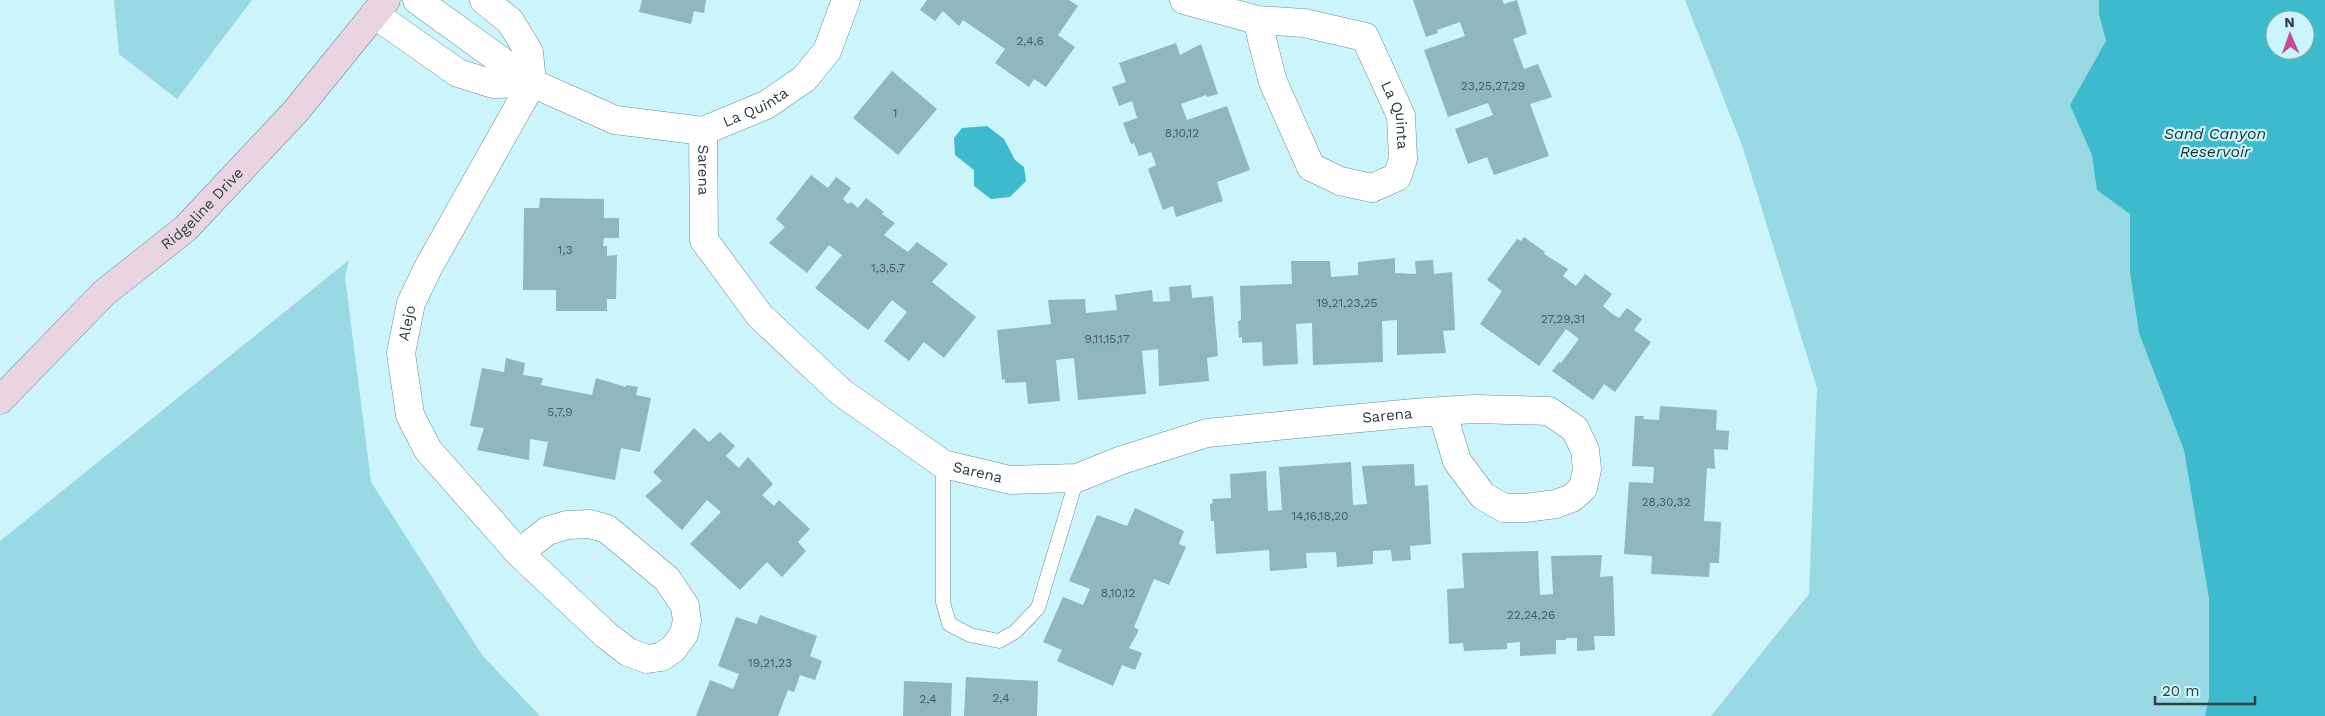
<svg xmlns="http://www.w3.org/2000/svg" width="2325" height="716" font-family="'Work Sans',sans-serif">
  <style>
    .green { fill: #98d9e4; fill-rule: evenodd }
    .water { fill: #3ebacd; fill-rule: evenodd }
    .building { fill: #90b7bd }
    .lines { fill: none; stroke-linecap: round; stroke-linejoin: round }
    .lane-casing { stroke: #6a8f96; stroke-width: 15 }
    .street-casing { stroke: #6a8f96; stroke-width: 29 }
    .secondary-casing { stroke: #6a8f96; stroke-width: 29 }
    .lane { stroke: #fff; stroke-width: 14 }
    .street { stroke: #fff; stroke-width: 28 }
    .secondary { stroke: #e9d4e1; stroke-width: 28 }
    .labels { text-anchor: middle; dominant-baseline: central; stroke-width: 4.5; stroke-linejoin: round; paint-order: stroke }
    .number-label { font-size: 12px; fill: #475e61 }
    .street-label { font-size: 15px; fill: #2f4042; stroke: #cbf4fb }
    .water-label { font-size: 16px; font-style: italic; fill: #1b3034; stroke: #cbf4fb }
  </style>
  <rect width="100%" height="100%" fill="#cbf4fb"/>
  <!-- green -->
  <path class="green" d="M114,0H252L177,99L119,54Z
    M1685,0H2325V716H1711L1809,594L1817,388L1743,148ZM2275,20H2305V50H2275Z
    M349,260L345,277L371,482L482,655L540,716H0V541Z"/>
  <!-- water -->
  <path class="water" d="M2099,0H2325V716H2205L2209,698V598L2184,450L2139,333L2130,272V214L2097,190L2092,155L2070,105L2106,41L2099,14ZM2275,20H2305V50H2275Z
    M987,126L1004,139L1015,160L1024,167L1026,181L1010,197L991,199L974,186V170L955,155L954,138L962,128Z"/>
  <!-- building -->
  <path class="building" d="M642,0H706L704,13L694,11L691,24L639,12Z
    M927,0H1069L1078,6L1058,35L1075,47L1046,87L1034,79L1029,87L995,63L1005,49L963,20L959,26L943,11L935,21L920,10Z
    M1413,0H1502L1504,4L1517,0L1527,34L1513,39L1524,69L1538,64L1552,97L1530,104L1549,156L1494,175L1487,157L1468,164L1455,129L1493,115L1488,103L1448,117L1424,50L1465,36L1460,22L1437,30L1438,33L1426,37Z
    M1176,43L1180,55L1201,44L1218,94L1207,97L1206,95L1181,104L1187,120L1227,106L1250,170L1217,182L1223,201L1176,217L1173,206L1163,210L1148,169L1156,165L1151,152L1139,156L1134,143L1131,144L1123,123L1137,118L1132,101L1119,106L1112,87L1126,82L1119,63Z
    M892,71L937,109L898,155L853,118Z
    M811,175L828,188L836,177L851,188L843,199L848,204L851,202L858,208L866,198L884,212L882,214L895,223L884,235L908,252L917,242L948,264L932,282L976,317L944,358L924,342L909,361L884,341L907,312L892,300L868,330L815,288L842,255L829,245L807,273L769,243L785,227L776,219Z
    M540,198L604,199V218H619V238H604L603,246H607V256L617,255L616,299H607V311H556V290H523L524,208H539Z
    M1524,237L1545,252L1544,254L1568,269L1563,276L1576,286L1585,274L1612,294L1603,306L1611,313L1619,318L1627,308L1642,319L1634,330L1651,342L1615,392L1604,384L1593,400L1552,371L1559,362L1561,363L1579,339L1566,329L1539,366L1480,324L1502,291L1487,280L1517,239L1521,241Z
    M1395,258V273L1416,274L1415,261L1433,260L1434,274L1452,272L1455,330L1443,331L1446,353L1397,355V320L1382,321L1383,362L1313,365L1312,323L1296,324L1298,364L1263,366L1262,342L1242,343V337L1239,338L1238,321L1241,320L1240,286L1292,284L1291,261H1330L1331,277L1358,275V262Z
    M1191,285L1192,298L1213,296L1218,356L1207,358L1209,381L1159,386L1158,349L1142,351L1146,394L1078,400L1074,358L1056,360L1060,401L1028,404L1026,382L1005,383V379L1002,380L997,330L1051,324L1048,300L1085,299L1086,313L1117,310L1115,295L1152,290L1153,302L1170,301L1169,287Z
    M506,358L525,363L523,375L543,378L541,385L592,395L596,378L626,387V385L638,387L636,395L651,398L640,452L621,448L615,480L543,466L548,442L530,439L529,460L477,450L484,428L470,426L482,368L504,372Z
    M1660,406L1717,410L1716,430L1729,431L1728,450L1714,449L1715,469L1707,468L1704,521L1721,522L1719,563H1710L1709,577L1651,574L1652,556L1624,554L1629,482L1653,483L1654,467L1632,466L1635,416H1644L1643,419L1659,420Z
    M694,428L709,442L720,432L735,446L726,456L739,468L748,457L773,484L762,495L774,506L779,500L810,529L798,542L806,551L782,577L767,562L740,590L690,544L721,512L707,500L682,530L645,496L662,481L653,472Z
    M1351,462L1353,505L1367,504L1362,466L1414,464L1415,486L1428,485L1431,544L1410,546L1411,560L1392,561L1391,550L1373,551V564L1337,567L1336,552L1306,553L1307,568L1270,571L1269,550L1216,554L1214,521H1211L1210,504L1213,503L1212,499L1231,498L1230,474L1266,471L1268,511L1282,510L1279,467Z
    M1135,508L1184,531L1179,544L1186,547L1169,585L1154,579L1134,627L1139,630L1129,648L1142,653L1135,670L1122,665L1113,686L1057,661L1062,650L1043,642L1063,597L1083,605L1090,589L1069,581L1097,515L1127,526Z
    M1538,551L1540,595L1553,594L1551,556L1602,555L1600,577L1613,576L1615,636H1594L1595,650L1577,651V638H1566V640H1556V654L1520,656V642L1507,643V649L1464,651L1463,643L1449,644L1447,589L1464,588L1462,553Z
    M760,615L817,636L810,656L822,661L815,680L800,675L794,692L788,690L778,716H696L710,680L733,689L739,674L718,666L736,617L757,624Z
    M966,677L1038,681L1037,716H964Z
    M904,681L952,683L951,716H903Z"/>
  <g class="lines">
    <defs>
      <path id="lane" d="M943,464V602L949,624L970,635L999,641L1015,632L1038,608L1077,478"/>
      <g id="street">
        <path id="s1" d="M417,0L532,83L615,120L703,131L766,105L804,79L827,51L846,0"/>
        <path d="M484,0L510,21L529,52L532,83"/>
        <path id="s2" d="M1184,0L1257,20L1304,23L1365,37L1401,116L1403,159L1397,177L1372,188L1340,181L1311,167L1273,82L1257,20"/>
        <path d="M374,14L458,73L493,84L532,83"/>
        <path id="s3" d="M703,131L704,240L760,316L841,392L943,464L1010,480L1077,478L1122,460L1207,433L1318,422L1414,413L1442,411L1475,409L1549,411L1575,429L1585,450L1587,469L1583,488L1572,498L1556,504L1525,508H1504L1483,496L1457,461L1442,411"/>
        <path id="s4" d="M519,553L547,531L567,525L590,524L607,529L667,579L685,606L687,621L684,634L673,649L661,657L647,659L628,652L606,635L519,553L428,450L410,415L401,353L411,303L429,266L532,83"/>
      </g>
      <g id="secondary">
        <path id="s5" d="M0,400L104,293L186,228L295,112L386,0"/>
      </g>
    </defs>
    <!-- lane casing -->
    <use href="#lane" class="lane-casing"/>
    <!-- street casing -->
    <use href="#street" class="street-casing"/>
    <!-- secondary casing -->
    <use href="#secondary" class="secondary-casing"/>
    <!-- lane -->
    <use href="#lane" class="lane"/>
    <!-- street -->
    <use href="#street" class="street"/>
    <!-- secondary -->
    <use href="#secondary" class="secondary"/>
  </g>
  <g class="labels">
    <!-- number labels -->
    <g class="number-label">
      <text x="1030" y="41">2,4,6</text>
      <text x="1493" y="86">23,25,27,29</text>
      <text x="895" y="113">1</text>
      <text x="1182" y="133">8,10,12</text>
      <text x="565" y="250">1,3</text>
      <text x="888" y="268">1,3,5,7</text>
      <text x="1347" y="303">19,21,23,25</text>
      <text x="1563" y="319">27,29,31</text>
      <text x="1107" y="339">9,11,15,17</text>
      <text x="560" y="412">5,7,9</text>
      <text x="1666" y="502">28,30,32</text>
      <text x="1320" y="516">14,16,18,20</text>
      <text x="1118" y="593">8,10,12</text>
      <text x="1531" y="615">22,24,26</text>
      <text x="770" y="663">19,21,23</text>
      <text x="1001" y="698">2,4</text>
      <text x="928" y="699">2,4</text>
    </g>
    <!-- street labels -->
    <g class="street-label">
      <text stroke="none"><textPath href="#s1" startOffset="379">La Quinta</textPath></text>
      <text stroke="none"><textPath href="#s2" startOffset="270">La Quinta</textPath></text>
      <text stroke="none"><textPath href="#s3" startOffset="39">Sarena</textPath></text>
      <text stroke="none"><textPath href="#s5" startOffset="279">Ridgeline Drive</textPath></text>
      <text stroke="none"><textPath href="#s4" startOffset="721">Alejo</textPath></text>
      <text stroke="none"><textPath href="#s3" startOffset="894">Sarena</textPath></text>
      <text stroke="none"><textPath href="#s3" startOffset="475">Sarena</textPath></text>
    </g>
    <!-- water labels -->
    <g class="water-label">
      <text x="2215" y="133">Sand Canyon<tspan x="2215" dy="18">Reservoir</tspan></text>
    </g>
  </g>
  <!-- north arrow -->
  <g transform="translate(2290 35) rotate(358)"><circle r="24" fill="#cbf4fb" stroke="#8dacb1"/>
  <path d="M0-4L9 19L0 12L-9 19Z" fill="#c54a9c"/>
  <text y="-8" font-size="14" font-weight="bold" text-anchor="middle" fill="#2f4042">N</text>
  </g>
  <!-- scale -->
  <path d="M2155 696v8h100v-8" fill="none" stroke="#2f4042" stroke-width="2.5"/>
  <text x="2162" y="696" font-size="15" fill="#2f4042" stroke="#cbf4fb" stroke-width="4" paint-order="stroke">20 m</text>
</svg>
